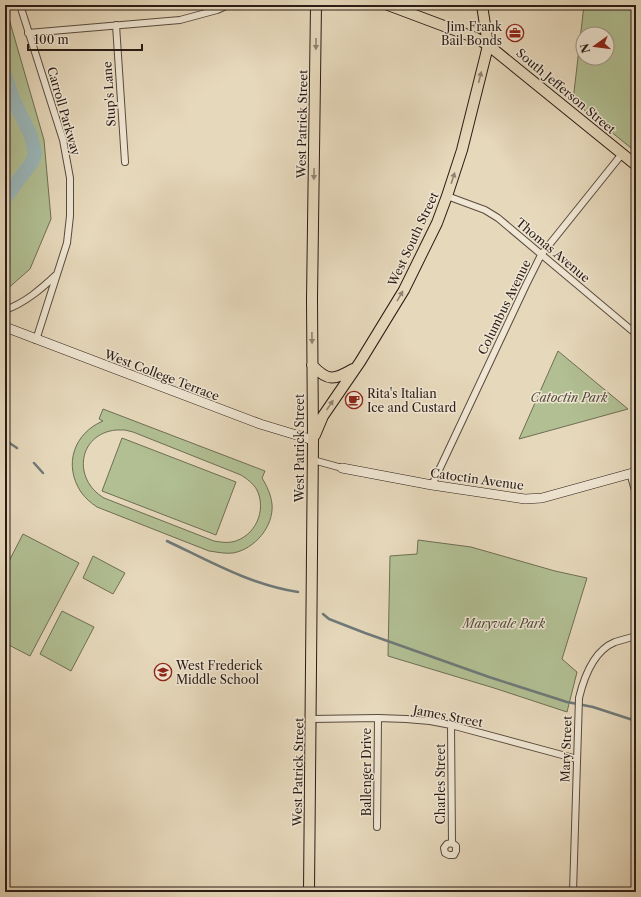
<svg xmlns="http://www.w3.org/2000/svg" width="641" height="897" font-family="'Libre Caslon Text',serif">
  <style>
    .green { fill: #b1bf93; stroke: #6e6e54; fill-rule: evenodd }
    .lines { fill: none; stroke-linecap: round; stroke-linejoin: round }
    .stream { stroke: #6e7978; stroke-width: 2.5 }
    .river { stroke: #9ab7ba; stroke-width: 14 }
    .street-casing { stroke: #5a4b3f; stroke-width: 8 }
    .secondary-casing { stroke: #2b1c16; stroke-width: 10 }
    .primary-casing { stroke: #2b1c16; stroke-width: 12 }
    .street { stroke: #efe6d3; stroke-width: 6 }
    .secondary { stroke: #efe6d3; stroke-width: 9 }
    .primary { stroke: #e6d8bb; stroke-width: 10 }
    .oneway { fill: #928371 }
    .labels { text-anchor: middle; dominant-baseline: central; stroke-width: 3; stroke-linejoin: round; paint-order: stroke }
    .poi-label { font-size: 12px; fill: #2b1c16; stroke: #efe6d3; text-anchor: start }
    .street-label { font-size: 12px; fill: #2b1c16; stroke: #efe6d3 }
    .park-label { font-size: 12px; font-style: italic; fill: #534d3c; stroke: #efe6d3 }
  </style>
  <rect width="100%" height="100%" fill="#e6d8bb"/>
  <filter id="stains"><feTurbulence type="fractalNoise" baseFrequency=".005" numOctaves="4"/><feColorMatrix values="0 0 0 0 .2 0 0 0 0 .09 0 0 0 0 .02 0 0 0 .5 -.17"/></filter>
  <radialGradient id="worn" r=".72"><stop offset=".6" stop-color="#630" stop-opacity="0"/><stop offset="1" stop-color="#630" stop-opacity=".3"/></radialGradient>
  <!-- green -->
  <path class="green" d="M5,5L44,140L51,219L30,269L5,291Z
    M584,5H636V152L573,101ZM583,34H607V58H583Z
    M558,351L628,409L519,439Z
    M103,409L265,471L262,478C267,486 271,495 272,504C274,526 255,549 233,553C225,554 217,552 209,551L97,507C91,503 85,498 81,492C63,465 74,433 103,421L99,419ZM116,430H125L133,432L241,475C247,479 253,483 257,490C267,511 255,537 232,542C226,543 220,542 214,541L104,498C72,479 78,434 116,430Z
    M122,438L236,482L216,535L102,491Z
    M23,534L79,563L30,656L5,643V569Z
    M418,540L471,547L555,571L587,578L562,659L577,672L567,712L494,688L388,656L390,556L417,554Z
    M93,556L125,573L113,594L83,578Z
    M62,611L94,627L71,671L40,654Z"/>
  <g class="lines">
    <!-- stream -->
    <path class="stream" d="M5,436L8,442L17,448
      M34,463L43,473
      M167,541C209,561 251,585 298,592
      M323,614L329,619L365,633L489,677L567,702L593,707L636,721"/>
    <!-- river -->
    <path class="river" d="M5,75L14,101L31,136L35,153L32,162L5,198"/>
    <defs>
      <path id="street" d="M20,5L63,140L70,178V216L67,243L36,340
        M116,25L125,162
        M28,33L180,20L217,10L228,5
        M447,196L485,210L498,218L636,334
        M5,310C25,303 41,289 56,275
        M313,460L342,468
        M630,473L636,494
        M432,485L526,285L541,255L622,154
        M311,719L378,718L406,719L430,721L451,725L577,759
        M451,725L452,843L456,846V851L454,855H449L445,853L444,848L447,844L452,843
        M377,827L378,718
        M573,892L579,698C584,677 593,651 615,642C622,640 629,638 636,636"/>
      <path id="secondary" d="M5,327L260,424L313,440
        M342,468L432,485L525,499L542,498L636,472"/>
      <path id="primary" d="M388,5L476,38L488,45L636,165
        M312,365C328,382 334,380 353,369
        M315,435L323,416L360,362L404,290L437,223L447,196L462,150L486,54L488,45L482,5
        M309,892L313,440L312,299L316,5"/>
    </defs>
    <!-- street casing -->
    <use href="#street" class="street-casing"/>
    <!-- secondary casing -->
    <use href="#secondary" class="secondary-casing"/>
    <!-- primary casing -->
    <use href="#primary" class="primary-casing"/>
    <!-- street -->
    <use href="#street" class="street"/>
    <!-- secondary -->
    <use href="#secondary" class="secondary"/>
    <!-- primary -->
    <use href="#primary" class="primary"/>
  </g>
  <!-- one-way arrows -->
  <defs><path id="oneway-solid" d="M-6-.8H1V-3.2L6.5 0L1 3.2V.8H-6Z"/></defs>
  <g class="oneway">
    <use href="#oneway-solid" transform="translate(316 44) rotate(91)"/>
    <use href="#oneway-solid" transform="translate(480 77) rotate(-76)"/>
    <use href="#oneway-solid" transform="translate(314 174) rotate(91)"/>
    <use href="#oneway-solid" transform="translate(453 178) rotate(-72)"/>
    <use href="#oneway-solid" transform="translate(400 296) rotate(-60)"/>
    <use href="#oneway-solid" transform="translate(312 338) rotate(89)"/>
    <use href="#oneway-solid" transform="translate(330 405) rotate(-56)"/>
  </g>
  <!-- icons -->
  <defs>
    <symbol id="office-ring" viewBox="-11 -11 22 22"><circle r="9.5" fill="#efe6d3" stroke="#8f2418" stroke-width="1.5"/><path d="M-6-3h4V-5.5h4V-3h4V5H-6ZM-1-4.5V-3h2v-1.5ZM-6 0V1H6V0Z" fill="#8f2418"/></symbol>
    <symbol id="cafe-ring" viewBox="-11 -11 22 22"><circle r="9.5" fill="#efe6d3" stroke="#8f2418" stroke-width="1.5"/><path d="M-5.5-4.5H6V0H3Q3 3.5 0 3.5H-2.5Q-5.5 3.5-5.5 0ZM3-3.2v2h1.7v-2ZM-6 4.5H4V6H-6Z" fill="#8f2418"/></symbol>
    <symbol id="school-ring" viewBox="-11 -11 22 22"><circle r="9.5" fill="#efe6d3" stroke="#8f2418" stroke-width="1.5"/><path d="M0-5L7-2L0 1L-7-2ZM-4 1L0 2.5L4 1V4Q0 6-4 4Z" fill="#8f2418"/></symbol>
  </defs>
  <g fill-rule="evenodd">
    <use href="#office-ring" x="505" y="23" width="20" height="20"/>
    <use href="#cafe-ring" x="344" y="390" width="20" height="20"/>
    <use href="#school-ring" x="153" y="662" width="20" height="20"/>
  </g>
  <g class="labels">
    <!-- poi labels -->
    <g class="poi-label">
      <text x="502" y="26" text-anchor="end">Jim Frank<tspan x="502" dy="14">Bail Bonds</tspan></text>
      <text x="367" y="393">Rita's Italian<tspan x="367" dy="14">Ice and Custard</tspan></text>
      <text x="176" y="665">West Frederick<tspan x="176" dy="14">Middle School</tspan></text>
    </g>
    <!-- street labels -->
    <g class="street-label">
      <text transform="translate(566 91) rotate(40)">South Jefferson Street</text>
      <text transform="translate(109 94) rotate(-94)">Stup's Lane</text>
      <text transform="translate(64 111) rotate(74)">Carroll Parkway</text>
      <text transform="translate(302 124) rotate(-89)">West Patrick Street</text>
      <text transform="translate(413 239) rotate(-65)">West South Street</text>
      <text transform="translate(553 250) rotate(40)">Thomas Avenue</text>
      <text transform="translate(504 307) rotate(-64)">Columbus Avenue</text>
      <text transform="translate(162 375) rotate(21)">West College Terrace</text>
      <text transform="translate(299 448) rotate(-90)">West Patrick Street</text>
      <text transform="translate(477 479) rotate(8)">Catoctin Avenue</text>
      <text transform="translate(448 716) rotate(11)">James Street</text>
      <text transform="translate(566 749) rotate(-88)">Mary Street</text>
      <text transform="translate(298 772) rotate(-89)">West Patrick Street</text>
      <text transform="translate(366 772) rotate(-90)">Ballenger Drive</text>
      <text transform="translate(440 784) rotate(-90)">Charles Street</text>
    </g>
    <!-- park labels -->
    <g class="park-label">
      <text x="569" y="397">Catoctin Park</text>
      <text x="504" y="623">Maryvale Park</text>
    </g>
  </g>
  <!-- margin -->
  <rect width="641" height="897" fill="none" stroke="#e6d8bb" stroke-width="20"/>
  <rect x="6" y="6" width="629" height="885" fill="none" stroke="#2b1c16" stroke-width="2"/>
  <rect x="10" y="10" width="621" height="877" fill="none" stroke="#2b1c16"/>
  <!-- north arrow -->
  <g transform="translate(595 46) rotate(256)"><circle r="19" fill="#efe6d3" stroke="#a19587"/>
  <path d="M0-3L7 15L0 10L-7 15Z" fill="#8f2418"/>
  <text y="-6" font-size="11" font-weight="bold" text-anchor="middle" fill="#2b1c16">N</text>
  </g>
  <!-- scale -->
  <path d="M28 44v6h114v-6" fill="none" stroke="#2b1c16" stroke-width="2"/>
  <text x="34" y="44" font-size="12" fill="#2b1c16" stroke="#efe6d3" stroke-width="3" paint-order="stroke">100 m</text>
  <rect width="100%" height="100%" filter="url(#stains)"/>
  <rect width="100%" height="100%" fill="url(#worn)"/>
</svg>
